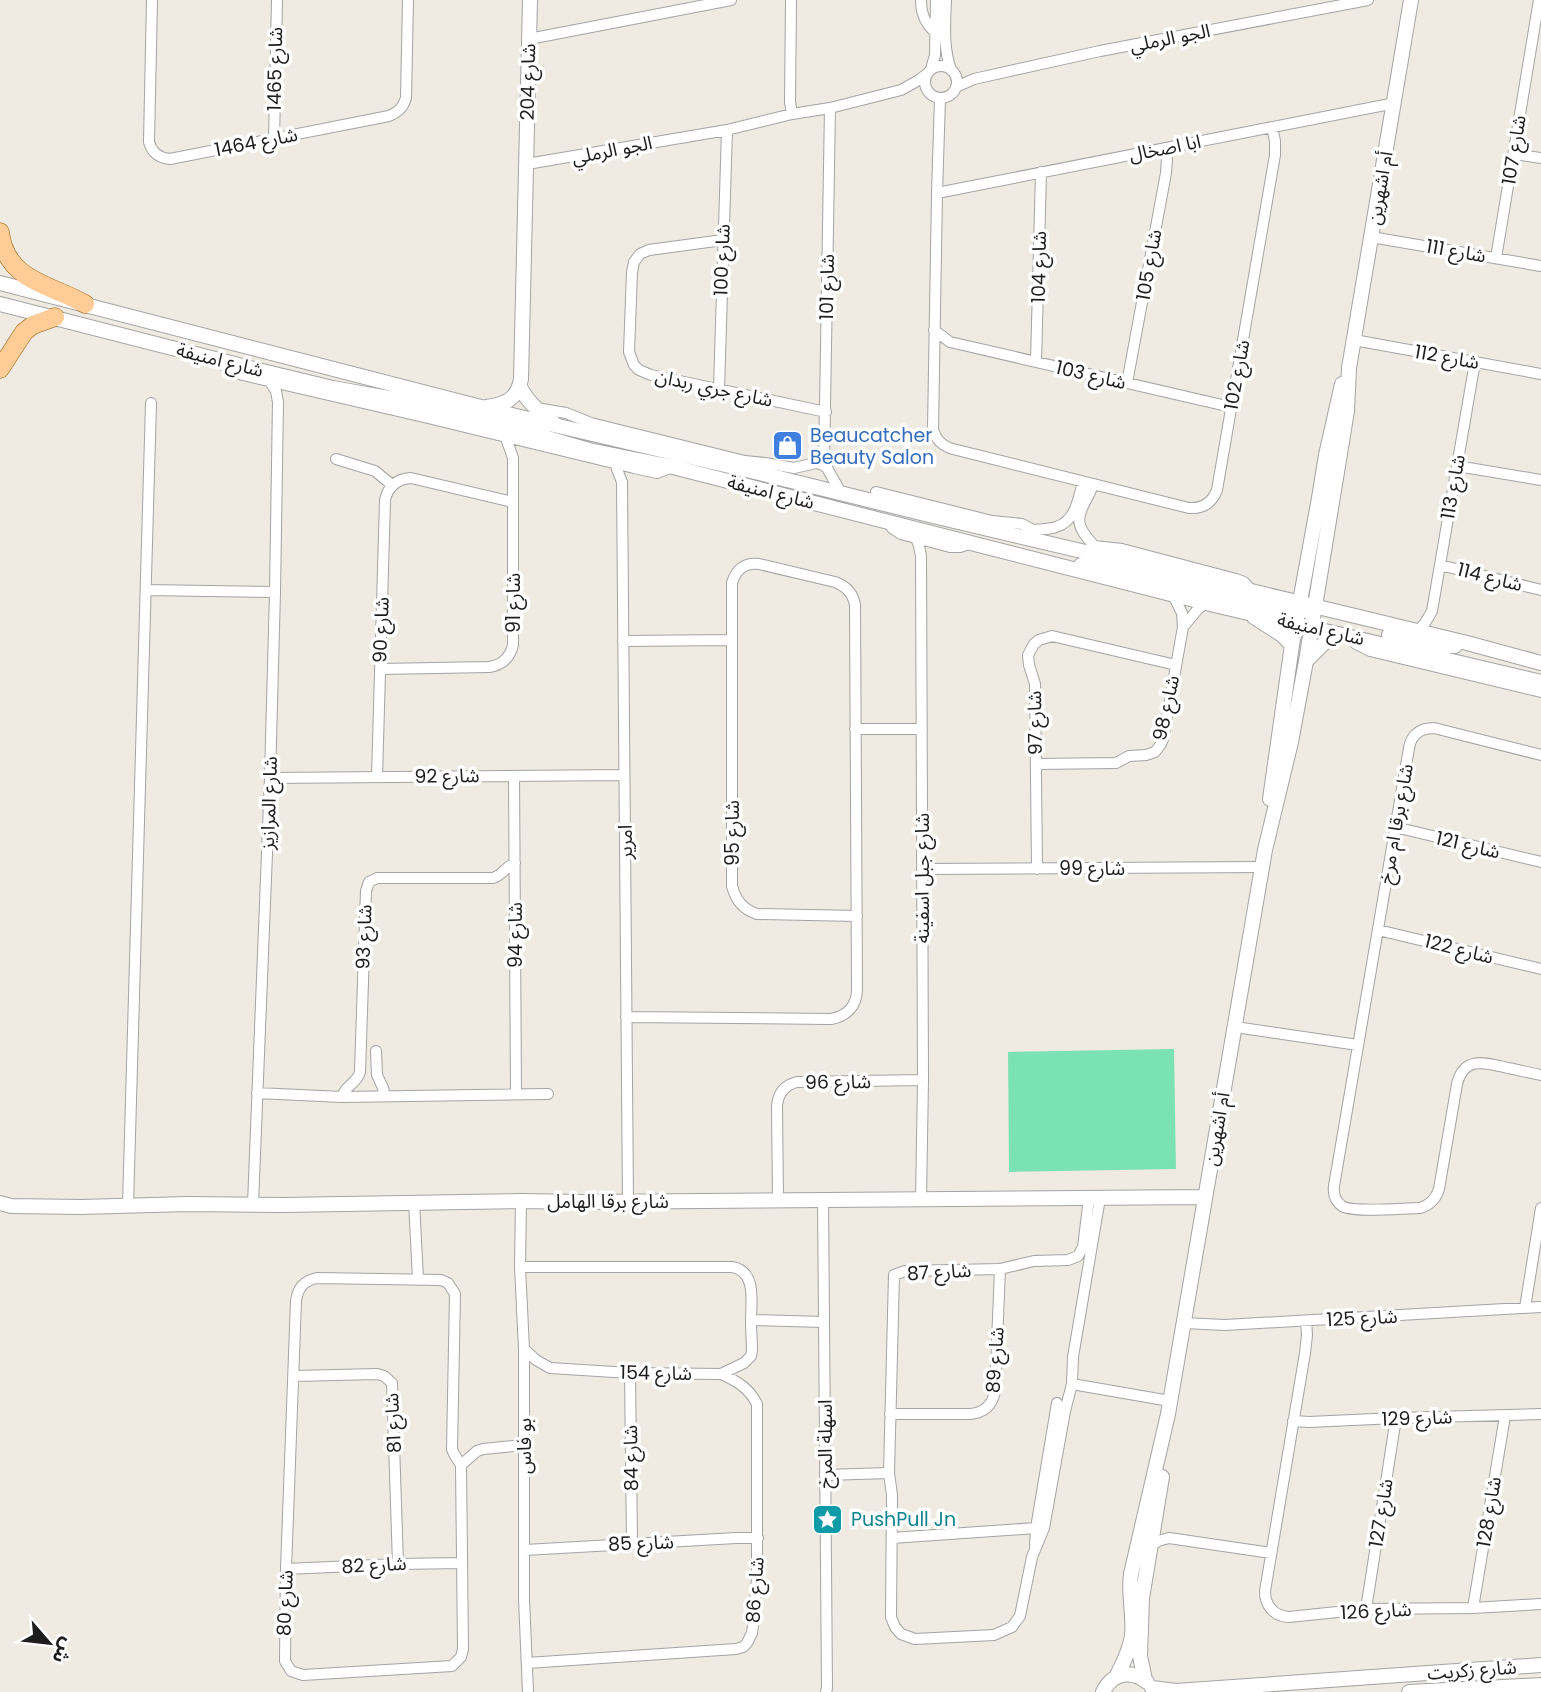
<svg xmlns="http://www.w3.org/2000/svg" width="1541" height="1692" font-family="Poppins,'Noto Sans Arabic',sans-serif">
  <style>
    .pitch { fill: #7be2b4 }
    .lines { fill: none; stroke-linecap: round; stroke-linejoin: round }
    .minor-casing { stroke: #a4a4a4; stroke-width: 12 }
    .tertiary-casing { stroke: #a4a4a4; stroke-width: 16 }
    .primary-casing { stroke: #965b00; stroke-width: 19 }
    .minor { stroke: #fff; stroke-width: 10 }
    .tertiary { stroke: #fff; stroke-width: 14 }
    .primary { stroke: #ffcc97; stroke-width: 18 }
    .labels { text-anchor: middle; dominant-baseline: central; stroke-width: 7; stroke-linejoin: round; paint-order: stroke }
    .street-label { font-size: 19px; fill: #1d1d1d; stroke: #fff }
    .shop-label { font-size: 19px; fill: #366cbe; stroke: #fff; text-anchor: start }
    .culture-label { font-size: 19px; fill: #0d838f; stroke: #fff; text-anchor: start }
  </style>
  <rect width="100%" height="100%" fill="#efeae2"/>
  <!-- pitch -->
  <path class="pitch" d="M1174,1049L1176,1169L1009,1172L1008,1052Z"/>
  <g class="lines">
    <defs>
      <path id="minor" d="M152,0L149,142C152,153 159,158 170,159L389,116C398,112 403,108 406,98L408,0
        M791,0L790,102L792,114
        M921,0C921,14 925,24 936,33
        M946,0C945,24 943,47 951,70
        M529,39L731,0
        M925 82a16 16 0 1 1 32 0a16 16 0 1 1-32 0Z
        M931,69L935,55L936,0
        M956,87L974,79L1100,51L1368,0
        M940,99L937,193L933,429C936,440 942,446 953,449L1189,508C1203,509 1212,503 1217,490L1275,155V141L1272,127
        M274,139L277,0
        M1514,154L1541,158
        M527,164L727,130L792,114L830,108L901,90L919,80L928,73
        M937,193L1395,103
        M1371,237L1541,266
        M723,240L649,250L640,254L634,262L632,272L629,352L634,365L639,370L651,375L826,412
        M1496,258L1539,0
        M934,330L950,342L1231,407
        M1354,340L1541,374
        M220,362L229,370L243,375L428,418L634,468L657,473L673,467
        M1036,362L1041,172
        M1127,383L1166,173L1167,159L1165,148
        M719,389L727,130
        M536,408L566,413L591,423L745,461L765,463L794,468L816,463L821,464L827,468L841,493
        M336,459L375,471L392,485
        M615,464L622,482L628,1202
        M824,466L830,108
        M1457,466L1541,480
        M1094,484C1077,519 1070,521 1099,551
        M876,492L992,521L1022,524L1033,530
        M889,522L892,528L901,534L950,547H960L972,543
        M1028,531C1037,529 1047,530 1056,527C1076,521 1078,499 1083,482
        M916,538L919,546L921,556L923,1080L921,1200
        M1094,546L1122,549L1236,579L1244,582L1253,592
        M1440,565L1541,590
        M146,590L275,592
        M1183,627L1198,609L1206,603
        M1417,632L1425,623L1432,611L1475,362
        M1351,637L1356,644L1370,651L1541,692
        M623,641L732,640
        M380,669L489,667C502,665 510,658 513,645V458L506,438
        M855,729H922
        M1541,755L1434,728C1420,728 1411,735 1409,748L1334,1186C1333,1194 1335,1201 1342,1206C1352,1213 1404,1208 1420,1208C1430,1205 1436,1199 1439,1189L1457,1084C1464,1055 1486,1063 1508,1068C1519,1070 1530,1073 1541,1075
        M1036,764L1116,763L1129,756L1146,755L1155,752L1161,744L1163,739L1183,627L1182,613L1173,595
        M514,776L516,1093
        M377,777L385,500C388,486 397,479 411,478L513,502
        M270,778L624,775
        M1395,827L1541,862
        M922,869L1262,867
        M1037,869L1035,684L1029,665L1028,655L1034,644L1039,640L1052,636L1176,665
        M1378,930L1541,969
        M626,1017L831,1019C847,1016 857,1006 857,989C856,861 856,733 855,605C853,593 846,586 835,582L759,564C745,562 736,569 732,583V886C736,901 743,909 757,914L857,916
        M1235,1027L1358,1045
        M376,1051L377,1075L383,1088L385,1096
        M257,1093L342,1097L548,1094
        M342,1097C345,1085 357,1084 360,1072L366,891L369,882L377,878H493C503,875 506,866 515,863
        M823,1199L827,1688L826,1692
        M778,1200L777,1106C778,1093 785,1085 797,1082L923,1080
        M521,1201L520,1267L524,1349V1599L528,1692
        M414,1202L418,1279
        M253,1204L270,778L275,592L278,402L276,391L270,382
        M128,1205L151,403
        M520,1267H732C757,1271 751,1302 751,1321C751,1331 752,1341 752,1351L751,1356L744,1363L721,1374L630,1373L550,1368L536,1360L524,1349
        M317,1278L441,1280L448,1283L455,1294L452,1449L454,1454L461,1465L463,1649L461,1657L452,1666L303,1675L291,1671L285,1661L286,1569L296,1301C298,1287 304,1281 317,1278Z
        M1525,1308L1541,1208
        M751,1320L824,1322
        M1306,1321L1307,1335L1305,1353L1265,1591C1265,1606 1274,1616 1289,1617L1366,1609L1473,1608L1541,1604
        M1184,1323L1225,1325L1541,1307
        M630,1373L632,1543
        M294,1376L377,1374L384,1376L392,1383L398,1564
        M1072,1384L1170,1401
        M890,1414H970C984,1413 992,1405 995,1392L1000,1269
        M1293,1421L1309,1422L1396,1418L1541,1414
        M461,1465L477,1451L483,1449L524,1445
        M889,1473L894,1275L905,1271L1000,1269L1034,1261L1068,1260L1078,1256L1083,1247L1089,1198
        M825,1475L889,1473L892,1495L891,1617L895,1627L901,1634L915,1639L994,1635L1012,1627L1020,1616L1032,1557L1044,1528L1065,1411L1072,1384L1073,1357L1100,1198
        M892,1538L1036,1528
        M1035,1546L1036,1528L1057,1403
        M1150,1547L1158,1541L1169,1538L1271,1553
        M525,1550L736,1538H758
        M286,1569L398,1564L462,1563
        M1473,1608L1505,1416
        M1366,1609L1396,1418
        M527,1663L736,1649L743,1647L747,1643L752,1633L753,1626L757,1578V1404C749,1388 737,1381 721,1374"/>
      <path id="tertiary" d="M0,283L520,417L759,473L933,516L1293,601L1467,643L1541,663
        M0,304L262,371L333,388L394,399L503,425L589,450L673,467L1206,603L1541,682
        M520,387C528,403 540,412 554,423
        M486,407C504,405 518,399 521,379L530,0
        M1081,565L1106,567L1290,611H1307
        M1254,617L1282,635L1292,645
        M1389,635L1430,646H1455
        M1306,661L1324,643L1339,634
        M1270,799L1292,645L1319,498L1326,455L1342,384
        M0,1203L11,1206L81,1207L188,1204L283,1205L521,1201L581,1202L1205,1197
        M1116,1677C1123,1664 1130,1650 1132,1635C1134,1614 1128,1595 1131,1574L1168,1414L1265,850L1291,742L1306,661L1347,411L1349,368L1411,0
        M1145,1680L1140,1656L1142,1598L1162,1477
        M1152,1688L1176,1691L1541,1665
        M1103,1692C1112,1673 1131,1669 1147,1682
        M1409,1692L1541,1685"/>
      <path id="primary" d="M0,232C6,281 50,284 85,304
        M0,369L24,332L33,325L55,317"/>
    </defs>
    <!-- minor casing -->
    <use href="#minor" class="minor-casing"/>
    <!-- tertiary casing -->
    <use href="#tertiary" class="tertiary-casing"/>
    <!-- primary casing -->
    <use href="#primary" class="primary-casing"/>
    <!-- minor -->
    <use href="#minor" class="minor"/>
    <!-- tertiary -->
    <use href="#tertiary" class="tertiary"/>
    <!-- primary -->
    <use href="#primary" class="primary"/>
  </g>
  <!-- icons -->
  <defs>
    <symbol id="shop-square" viewBox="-11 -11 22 22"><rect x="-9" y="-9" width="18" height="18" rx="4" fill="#3f7fe0" stroke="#fff"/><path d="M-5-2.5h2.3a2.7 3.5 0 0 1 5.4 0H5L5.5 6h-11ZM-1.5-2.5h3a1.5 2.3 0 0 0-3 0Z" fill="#fff"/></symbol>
    <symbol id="sight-square" viewBox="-11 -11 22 22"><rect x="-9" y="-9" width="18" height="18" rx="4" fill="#0f9aa8" stroke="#fff"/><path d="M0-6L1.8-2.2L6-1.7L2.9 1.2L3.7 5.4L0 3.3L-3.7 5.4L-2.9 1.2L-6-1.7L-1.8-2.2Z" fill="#fff"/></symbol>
  </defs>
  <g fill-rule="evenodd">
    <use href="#shop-square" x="770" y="428" width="35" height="35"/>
    <use href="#sight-square" x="810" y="1502" width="35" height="35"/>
  </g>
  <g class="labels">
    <!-- street labels -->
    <g class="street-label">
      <text transform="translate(1170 38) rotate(-11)">الجو الرملي</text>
      <text transform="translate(275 69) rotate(-89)">شارع 1465</text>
      <text transform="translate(528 82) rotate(-89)">شارع 204</text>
      <text transform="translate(256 142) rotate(-11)">شارع 1464</text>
      <text transform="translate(1165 148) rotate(-11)">ابا اصخال</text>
      <text transform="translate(612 150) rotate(-11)">الجو الرملي</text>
      <text transform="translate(1514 150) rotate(-81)">شارع 107</text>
      <text transform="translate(1380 188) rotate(-80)">أم اشهرين</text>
      <text transform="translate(1456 251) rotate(10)">شارع 111</text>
      <text transform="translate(722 260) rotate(-88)">شارع 100</text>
      <text transform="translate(1149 265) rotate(-80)">شارع 105</text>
      <text transform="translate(1039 267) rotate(-89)">شارع 104</text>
      <text transform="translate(827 287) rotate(-89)">شارع 101</text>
      <text transform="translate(1447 357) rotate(10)">شارع 112</text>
      <text transform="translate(220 360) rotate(14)">شارع امنيفة</text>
      <text transform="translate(1091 375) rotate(13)">شارع 103</text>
      <text transform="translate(1237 375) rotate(-80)">شارع 102</text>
      <text transform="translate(714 388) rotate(12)">شارع جري ربدان</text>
      <text transform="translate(1453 487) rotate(-80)">شارع 113</text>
      <text transform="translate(771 492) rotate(14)">شارع امنيفة</text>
      <text transform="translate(1490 577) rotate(14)">شارع 114</text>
      <text transform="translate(513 603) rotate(-90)">شارع 91</text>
      <text transform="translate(1321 629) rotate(13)">شارع امنيفة</text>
      <text transform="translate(381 630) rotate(-88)">شارع 90</text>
      <text transform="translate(1166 708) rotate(-78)">شارع 98</text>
      <text transform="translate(1035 723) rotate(-91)">شارع 97</text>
      <text transform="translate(447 776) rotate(-1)">شارع 92</text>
      <text transform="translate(269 803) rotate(-88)">شارع المرازيز</text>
      <text transform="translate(1396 824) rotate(-80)">شارع برقا ام مرخ</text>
      <text transform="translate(732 833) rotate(-90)">شارع 95</text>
      <text transform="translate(625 842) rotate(-90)">امرير</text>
      <text transform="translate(1468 845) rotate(13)">شارع 121</text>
      <text x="1092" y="868">شارع 99</text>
      <text transform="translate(922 878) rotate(-90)">شارع جبل اسفينة</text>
      <text transform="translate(515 935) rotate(-90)">شارع 94</text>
      <text transform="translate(364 937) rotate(-88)">شارع 93</text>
      <text transform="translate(1459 949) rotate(14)">شارع 122</text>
      <text transform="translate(838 1082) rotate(-1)">شارع 96</text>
      <text transform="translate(1217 1129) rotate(-80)">أم اشهرين</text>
      <text x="608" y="1201">شارع برقا الهامل</text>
      <text transform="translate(939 1272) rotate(-3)">شارع 87</text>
      <text transform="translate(1362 1318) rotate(-3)">شارع 125</text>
      <text transform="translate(995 1360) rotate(-86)">شارع 89</text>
      <text transform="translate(656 1373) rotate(1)">شارع 154</text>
      <text transform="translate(1417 1418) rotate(-2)">شارع 129</text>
      <text transform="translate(393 1423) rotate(-93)">شارع 81</text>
      <text transform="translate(825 1444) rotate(-90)">اسهلة المرخ</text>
      <text transform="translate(524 1446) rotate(-90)">بو فاس</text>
      <text transform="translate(631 1458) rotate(-91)">شارع 84</text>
      <text transform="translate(1489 1512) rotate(-81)">شارع 128</text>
      <text transform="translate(1381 1513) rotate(-81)">شارع 127</text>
      <text transform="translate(641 1543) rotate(-2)">شارع 85</text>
      <text transform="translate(374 1565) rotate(-3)">شارع 82</text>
      <text transform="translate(755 1590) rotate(-86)">شارع 86</text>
      <text transform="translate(285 1603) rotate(-88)">شارع 80</text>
      <text transform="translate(1376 1611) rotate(-3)">شارع 126</text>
      <text transform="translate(1472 1670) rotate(-4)">شارع زكريت</text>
    </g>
    <!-- shop labels -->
    <g class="shop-label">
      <text x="810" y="435">Beaucatcher<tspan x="810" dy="22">Beauty Salon</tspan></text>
    </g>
    <!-- culture labels -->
    <g class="culture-label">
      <text x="851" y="1519">PushPull Jn</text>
    </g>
  </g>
  <!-- north arrow -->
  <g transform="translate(49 1643) rotate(118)" stroke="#ffffff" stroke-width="5" paint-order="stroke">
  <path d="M0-5L12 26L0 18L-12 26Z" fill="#1d1d1d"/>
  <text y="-10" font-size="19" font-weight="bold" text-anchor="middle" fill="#1d1d1d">ش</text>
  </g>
</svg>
